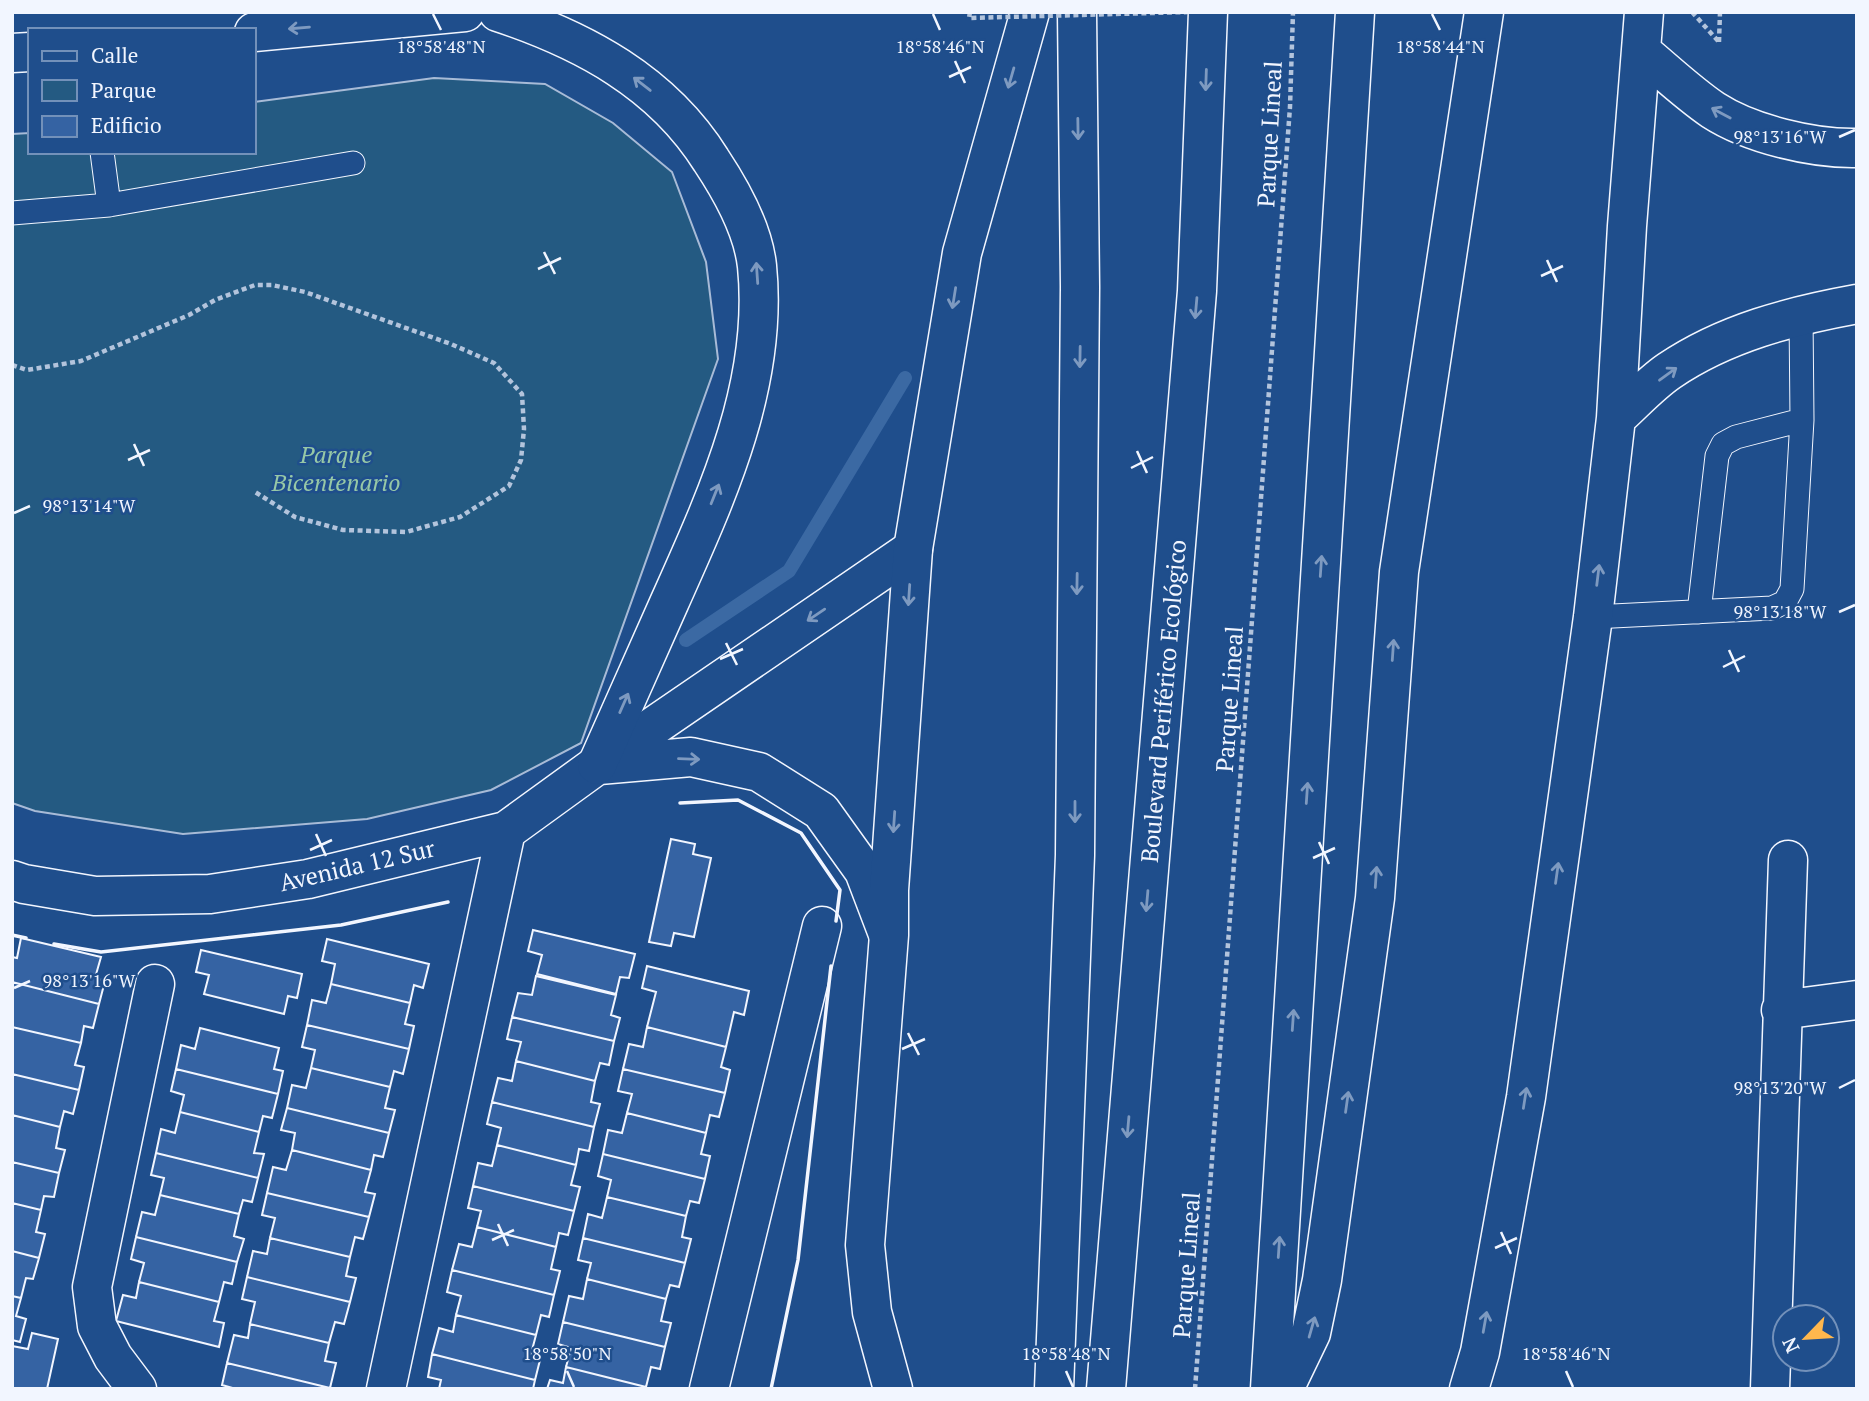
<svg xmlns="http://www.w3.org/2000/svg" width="1869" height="1401" font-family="'PT Serif',serif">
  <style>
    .green { fill: #245a82; stroke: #a8bbd7; stroke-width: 2 }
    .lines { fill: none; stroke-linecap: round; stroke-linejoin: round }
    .stream { stroke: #3b69a3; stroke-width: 14 }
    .building { fill: #3563a3; stroke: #f2f6ff; stroke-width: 2 }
    .lane-casing { stroke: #f2f6ff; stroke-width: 25 }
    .street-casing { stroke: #f2f6ff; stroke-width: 41 }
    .secondary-casing { stroke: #f2f6ff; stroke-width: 41 }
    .highway-casing { stroke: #f2f6ff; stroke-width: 41 }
    .path { stroke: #b3c4dc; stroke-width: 4.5; stroke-dasharray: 5 3.5; stroke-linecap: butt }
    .lane { stroke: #1f4e8c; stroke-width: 23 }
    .street { stroke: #1f4e8c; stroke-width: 38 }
    .secondary { stroke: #1f4e8c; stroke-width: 38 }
    .highway { stroke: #1f4e8c; stroke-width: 38 }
    .path-bridge { stroke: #b3c4dc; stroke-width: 4.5; stroke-dasharray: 5 3.5; stroke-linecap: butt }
    .wall { stroke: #f2f6ff; stroke-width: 3.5 }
    .oneway { stroke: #7e9ac0 }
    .ticks { fill: none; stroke: #f2f6ff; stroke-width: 2.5 }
    .labels { text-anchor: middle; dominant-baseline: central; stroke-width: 5; stroke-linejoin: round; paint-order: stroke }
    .street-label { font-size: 24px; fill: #f2f6ff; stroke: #1f4e8c }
    .park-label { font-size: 24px; font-style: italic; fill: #97c8a6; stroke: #1f4e8c }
    .ticks-label { font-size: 18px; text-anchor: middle; fill: #f2f6ff; stroke: #1f4e8c; stroke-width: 5; stroke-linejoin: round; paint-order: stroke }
  </style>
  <rect width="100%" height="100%" fill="#1f4e8c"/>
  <!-- green -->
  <path class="green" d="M434,78L545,84L613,123L672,172L706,262L718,359L581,743L491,790L367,819L183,834L35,811L12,803V134L30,133V152H254V102Z"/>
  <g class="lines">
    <!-- stream -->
    <path class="stream" d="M686,640L789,571L905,378"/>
  </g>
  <!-- building -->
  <path class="building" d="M671,839L695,844L693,854L711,858L694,937L674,933L671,946L649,942Z
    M533,930L635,954L629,978L620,977L616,994L537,974L542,955L528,951Z
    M21,938L101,957L95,978L105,981L99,1004L12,982V957L17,958Z
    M327,939L429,964L423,988L414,985L410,1003L331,984L335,964L322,961Z
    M201,950L302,974L297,998L288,996L284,1014L204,994L209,975L196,972Z
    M647,966L749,991L744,1015L734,1012L726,1047L647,1027L656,992L642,988Z
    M536,976L616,995L611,1015L620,1018L614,1041L512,1017L518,993L532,995Z
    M12,982L99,1004L93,1028L84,1026L81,1043L12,1027Z
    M331,984L410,1003L405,1024L414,1026L409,1049L307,1025L312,1000L326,1003Z
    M512,1017L614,1041L609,1065L600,1063L595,1081L516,1061L521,1042L507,1039Z
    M307,1025L409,1049L403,1074L394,1071L390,1087L311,1068L315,1050L302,1047Z
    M12,1027L81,1043L75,1065L84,1067L79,1090L12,1074Z
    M647,1027L726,1047L721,1067L730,1070L725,1093L623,1069L629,1044L643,1047Z
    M200,1028L279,1048L274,1069L283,1071L278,1094L176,1069L181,1045L195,1049Z
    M516,1061L595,1081L591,1102L600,1104L594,1127L492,1102L498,1078L512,1081Z
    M311,1068L390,1087L385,1108L395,1110L389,1133L287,1108L292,1085L306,1088Z
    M176,1069L278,1094L272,1118L263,1116L259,1132L180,1112L184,1095L171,1091Z
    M623,1069L725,1093L719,1117L710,1115L706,1133L627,1113L632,1094L618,1091Z
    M12,1074L79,1090L73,1114L64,1111L60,1127L12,1115Z
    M492,1102L594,1127L589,1151L579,1149L576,1165L497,1145L501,1128L487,1124Z
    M287,1108L389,1133L383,1157L374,1155L371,1170L292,1150L295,1133L281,1130Z
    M180,1112L259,1132L254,1153L264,1154L258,1178L156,1153L161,1129L175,1133Z
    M627,1113L706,1133L701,1154L710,1156L705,1179L603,1154L608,1130L622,1133Z
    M12,1115L60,1127L56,1148L65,1150L59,1173L12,1162Z
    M497,1145L576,1165L571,1185L580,1187L574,1211L473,1186L478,1163L492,1166Z
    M292,1150L371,1170L365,1192L375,1194L369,1217L267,1193L273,1167L286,1170Z
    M156,1153L258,1178L252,1202L243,1200L239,1214L160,1195L164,1178L151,1175Z
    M603,1154L705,1179L699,1203L690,1201L686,1216L607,1197L611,1180L598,1176Z
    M12,1162L59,1173L54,1197L44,1196L41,1210L12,1203Z
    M473,1186L574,1211L568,1235L559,1233L556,1247L477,1227L481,1211L468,1208Z
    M267,1193L369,1217L363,1239L355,1237L350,1257L270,1238L275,1218L262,1215Z
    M160,1195L239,1214L234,1236L244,1239L237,1262L136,1237L142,1212L155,1215Z
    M607,1197L686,1216L682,1237L691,1239L685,1263L583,1238L588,1214L602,1218Z
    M12,1203L41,1210L36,1232L45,1234L39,1258L12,1251Z
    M477,1227L556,1247L551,1269L560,1271L554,1295L452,1270L459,1244L472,1247Z
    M136,1237L237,1262L232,1284L224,1282L219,1302L139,1282L144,1263L131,1259Z
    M270,1238L350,1257L346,1276L356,1278L350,1302L247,1277L253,1251L267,1254Z
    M583,1238L685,1263L679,1287L670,1285L666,1299L587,1279L591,1263L578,1260Z
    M12,1251L39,1258L33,1279L26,1278L21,1298L12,1296Z
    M452,1270L554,1295L549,1317L541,1315L536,1335L456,1315L461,1296L447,1292Z
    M247,1277L350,1302L344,1324L335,1322L329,1343L250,1324L255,1302L242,1299Z
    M587,1279L666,1299L661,1321L671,1323L665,1347L563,1322L569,1296L583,1299Z
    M139,1282L219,1302L214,1321L224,1323L219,1347L116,1321L123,1295L136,1298Z
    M12,1296L21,1298L16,1316L26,1319L20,1342L12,1340Z
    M456,1315L536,1335L531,1354L541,1356L535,1380L432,1354L439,1328L453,1332Z
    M563,1322L665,1347L660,1369L651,1367L646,1387L566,1367L571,1348L558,1344Z
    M250,1324L329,1343L325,1361L336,1363L330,1388L227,1363L234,1335L248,1338Z
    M32,1333L58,1339L47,1389H12V1346L28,1349Z
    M432,1354L535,1380L533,1389H439L441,1380L428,1377Z
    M227,1363L330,1388V1389H236L222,1385Z
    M566,1367L646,1387V1389H547L550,1380L563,1383Z"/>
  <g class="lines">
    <defs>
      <path id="lane" d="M109,205L353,163
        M12,213L109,205L102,152
        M1699,612L1717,456L1723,444L1736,437L1802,420
        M1593,617L1772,608L1785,602L1792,589L1802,420L1801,315"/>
      <path id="street" d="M1642,52C1665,71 1688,93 1713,110C1750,134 1813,149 1857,148
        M1616,418C1633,403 1650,384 1669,371C1725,333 1791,316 1857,304
        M599,765L691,757L759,772L821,811L864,871L888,934
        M12,880L24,884L95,896L210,894L308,879L506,831L597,765L913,549
        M1781,1010L1857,1000
        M137,1389L113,1357L97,1326L92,1287L155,984
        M386,1389L506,831
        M709,1389L822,926
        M1469,1389L1480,1352L1526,1097L1593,617L1616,418L1627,226L1644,12
        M1770,1389L1788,860"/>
      <path id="secondary" d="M498,12C583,40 662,82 711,160C731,190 753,229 757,266C769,384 717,496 670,601C646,656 621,710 597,765
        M254,32L465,12
        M12,53L30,52"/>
      <path id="highway" d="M893,1389L872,1312L865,1245L889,935V890L913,549L962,253L1030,12
        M1054,1389L1075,855L1080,287L1077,12
        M1106,1389L1197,291L1208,12
        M1270,1389L1355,12
        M1284,1389L1311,1333L1322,1280L1375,898L1399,572L1484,12"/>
    </defs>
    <!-- lane casing -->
    <use href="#lane" class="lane-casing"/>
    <!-- street casing -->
    <use href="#street" class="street-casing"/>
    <!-- secondary casing -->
    <use href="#secondary" class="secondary-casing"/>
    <!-- highway casing -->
    <use href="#highway" class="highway-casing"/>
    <!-- path -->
    <path class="path" d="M1692,12L1719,42
      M1719,42L1720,12
      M12,365L27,370L81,361L189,315L215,300L255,285H272L305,292L451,344L494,363L522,394L524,429L521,460L509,486L460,517L406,532L343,530L295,517L255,492
      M1195,1389L1290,107L1293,12"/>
    <!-- lane -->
    <use href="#lane" class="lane"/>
    <!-- street -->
    <use href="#street" class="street"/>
    <!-- secondary -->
    <use href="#secondary" class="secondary"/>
    <!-- highway -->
    <use href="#highway" class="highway"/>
    <!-- path-bridge -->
    <path class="path-bridge" d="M970,12L969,18L1189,12"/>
    <!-- wall -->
    <path class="wall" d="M680,803L738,800L801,833L840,890L836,921
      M12,935L26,938
      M54,944L101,952L341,925L448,902
      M771,1389L798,1260L831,966"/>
  </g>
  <!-- one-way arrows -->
  <defs><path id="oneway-shaft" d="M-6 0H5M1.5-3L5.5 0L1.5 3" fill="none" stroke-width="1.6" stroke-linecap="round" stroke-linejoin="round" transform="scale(1.75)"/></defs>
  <g class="oneway">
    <use href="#oneway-shaft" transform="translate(299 28) rotate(175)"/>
    <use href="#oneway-shaft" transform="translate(1011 78) rotate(106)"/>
    <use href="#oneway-shaft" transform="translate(1206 80) rotate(92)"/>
    <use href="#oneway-shaft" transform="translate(642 84) rotate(-142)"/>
    <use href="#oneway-shaft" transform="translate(1721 113) rotate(-152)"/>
    <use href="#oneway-shaft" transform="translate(1078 129) rotate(89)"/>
    <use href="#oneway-shaft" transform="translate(757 273) rotate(-94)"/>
    <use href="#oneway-shaft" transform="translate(954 298) rotate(99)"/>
    <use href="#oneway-shaft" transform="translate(1196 308) rotate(95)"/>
    <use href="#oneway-shaft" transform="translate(1080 357) rotate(91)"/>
    <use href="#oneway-shaft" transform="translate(1668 374) rotate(-36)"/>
    <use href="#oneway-shaft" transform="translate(715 494) rotate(-68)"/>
    <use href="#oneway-shaft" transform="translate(1321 566) rotate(-86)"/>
    <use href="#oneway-shaft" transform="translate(1598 575) rotate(-83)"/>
    <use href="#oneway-shaft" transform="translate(1077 584) rotate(91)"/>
    <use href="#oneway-shaft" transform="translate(909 595) rotate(94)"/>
    <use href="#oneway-shaft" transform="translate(816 615) rotate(146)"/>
    <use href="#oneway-shaft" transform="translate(1393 650) rotate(-86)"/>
    <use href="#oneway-shaft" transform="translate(624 703) rotate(-66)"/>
    <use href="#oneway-shaft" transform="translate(689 759) rotate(2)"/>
    <use href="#oneway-shaft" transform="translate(1307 793) rotate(-86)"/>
    <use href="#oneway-shaft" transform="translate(1075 812) rotate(90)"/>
    <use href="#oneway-shaft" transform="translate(894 822) rotate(94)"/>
    <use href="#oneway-shaft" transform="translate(1557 873) rotate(-82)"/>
    <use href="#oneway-shaft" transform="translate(1376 877) rotate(-86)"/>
    <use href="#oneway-shaft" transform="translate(1147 901) rotate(95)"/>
    <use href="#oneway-shaft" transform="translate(1293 1020) rotate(-86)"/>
    <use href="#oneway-shaft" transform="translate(1525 1098) rotate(-81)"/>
    <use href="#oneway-shaft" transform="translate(1347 1102) rotate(-82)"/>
    <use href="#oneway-shaft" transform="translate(1128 1127) rotate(95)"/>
    <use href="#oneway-shaft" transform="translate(1279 1247) rotate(-86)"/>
    <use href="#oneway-shaft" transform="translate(1485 1322) rotate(-80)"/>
    <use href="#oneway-shaft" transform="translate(1312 1327) rotate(-74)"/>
  </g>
  <!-- ticks -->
  <path class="ticks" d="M433,14L441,30M933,14L940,30M1432,14L1440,30M955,61L965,83M949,77L971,67M1839,137L1855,130M544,252L555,274M1547,260L1557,282M538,269L561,258M1541,276L1563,266M134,444L144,466M1137,451L1147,473M128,460L150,450M1131,468L1153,457M14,513L30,506M1839,612L1855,605M726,643L737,665M1729,650L1739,672M720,659L743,649M1723,667L1745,656M316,834L326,856M1319,842L1329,864M310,850L332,840M1313,858L1335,848M14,988L30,981M908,1033L919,1055M902,1049L925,1039M1839,1088L1855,1080M498,1224L508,1246M1501,1232L1511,1254M492,1240L514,1230M1495,1248L1517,1238M567,1371L574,1387M1066,1371L1073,1387M1566,1371L1573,1387"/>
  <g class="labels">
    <!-- street labels -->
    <g class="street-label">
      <text transform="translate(1269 134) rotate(-87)">Parque Lineal</text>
      <text transform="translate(1229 699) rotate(-86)">Parque Lineal</text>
      <text transform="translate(1163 701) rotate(-85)">Boulevard Periférico Ecológico</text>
      <text transform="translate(357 865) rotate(-13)">Avenida 12 Sur</text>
      <text transform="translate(1186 1265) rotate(-86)">Parque Lineal</text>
    </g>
    <!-- park labels -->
    <g class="park-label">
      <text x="336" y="454">Parque<tspan x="336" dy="28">Bicentenario</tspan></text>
    </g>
  </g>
  <g class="ticks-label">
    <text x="441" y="53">18°58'48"N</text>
    <text x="940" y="53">18°58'46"N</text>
    <text x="1440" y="53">18°58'44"N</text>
    <text x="1780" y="143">98°13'16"W</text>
    <text x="89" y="512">98°13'14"W</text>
    <text x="1780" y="618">98°13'18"W</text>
    <text x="89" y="987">98°13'16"W</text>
    <text x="1780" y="1094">98°13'20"W</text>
    <text x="567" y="1360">18°58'50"N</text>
    <text x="1066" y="1360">18°58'48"N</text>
    <text x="1566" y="1360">18°58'46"N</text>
  </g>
  <!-- border -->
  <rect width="1869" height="1401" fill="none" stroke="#f2f6ff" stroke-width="28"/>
  <!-- legend -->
  <rect x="28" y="28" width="228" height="126" fill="#1f4e8c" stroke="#7391ba" stroke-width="2"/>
  <rect x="42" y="51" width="35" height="10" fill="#1f4e8c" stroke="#7391ba" stroke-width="2"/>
  <text x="91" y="63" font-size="21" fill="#f2f6ff">Calle</text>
  <rect x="42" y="80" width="35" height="21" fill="#245a82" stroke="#7391ba" stroke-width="2"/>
  <text x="91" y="98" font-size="21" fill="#f2f6ff">Parque</text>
  <rect x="42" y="116" width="35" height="21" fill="#3563a3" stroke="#7391ba" stroke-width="2"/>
  <text x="91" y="133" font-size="21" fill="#f2f6ff">Edificio</text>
  <!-- north arrow -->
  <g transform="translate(1806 1338) rotate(245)"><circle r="33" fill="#1f4e8c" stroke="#7391ba" stroke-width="2"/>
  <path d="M0-5L12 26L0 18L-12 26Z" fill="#ffb74d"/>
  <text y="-10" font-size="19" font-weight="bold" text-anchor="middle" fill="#f2f6ff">N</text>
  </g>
</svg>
